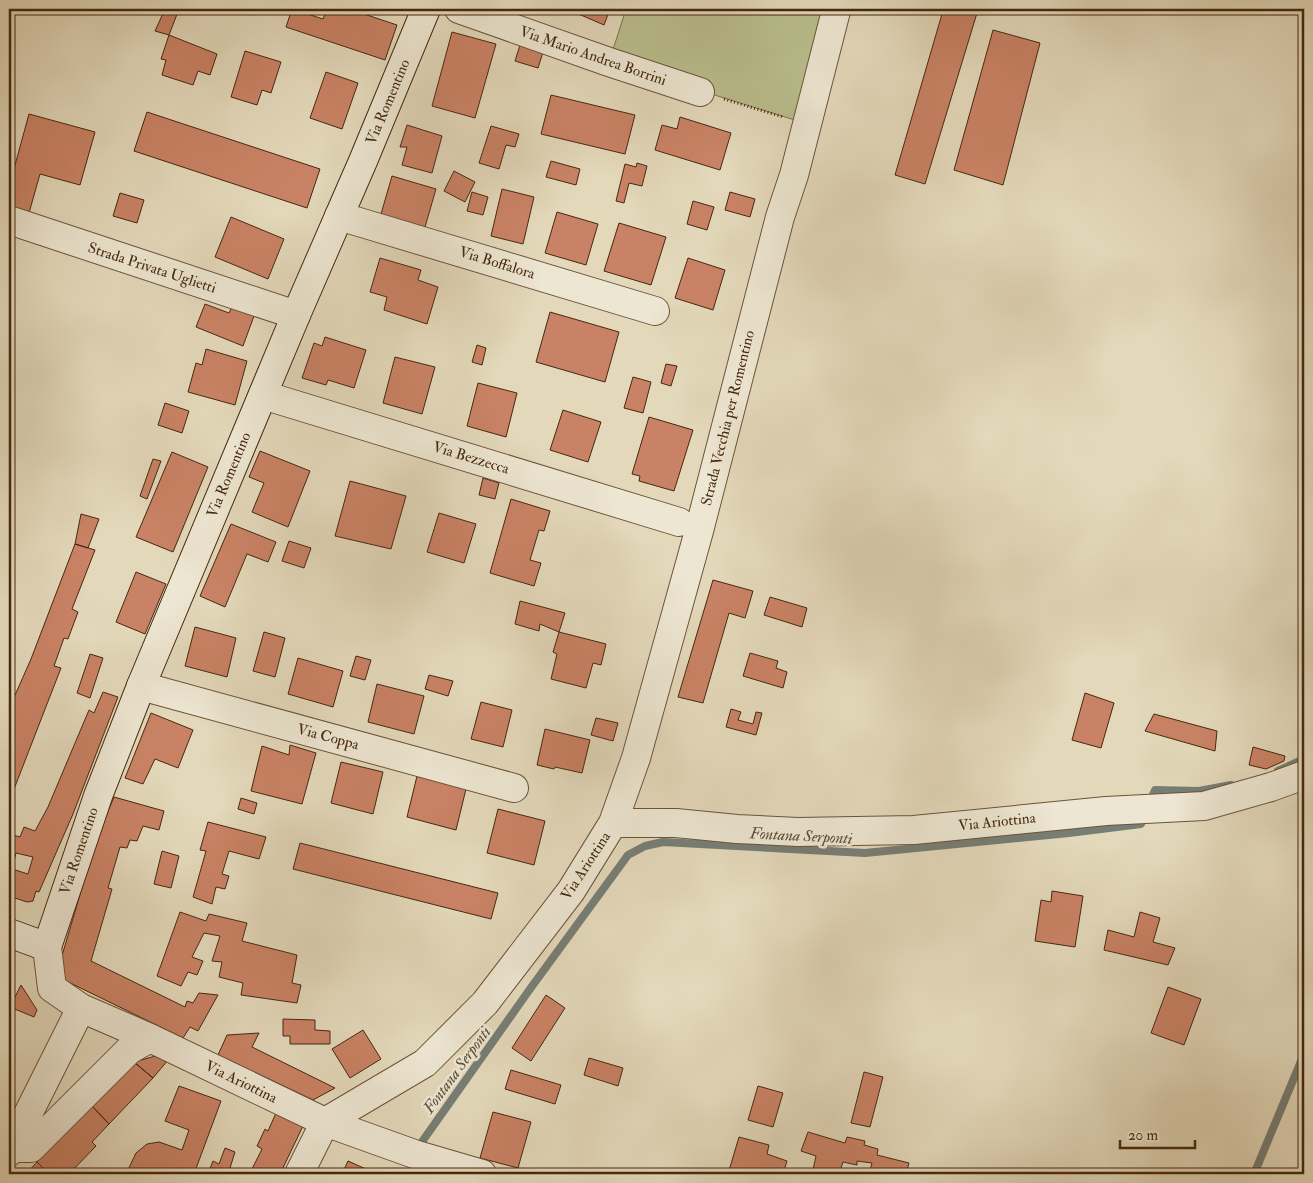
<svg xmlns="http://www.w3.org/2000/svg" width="1313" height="1183" font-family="'IM FELL Double Pica',serif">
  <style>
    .green { fill: #b9bd8c; stroke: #7f724d }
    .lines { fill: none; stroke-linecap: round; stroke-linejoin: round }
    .stream { stroke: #777e75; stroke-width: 8 }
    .building { fill: #c98265; stroke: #45280e; fill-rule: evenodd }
    .street-casing { stroke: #6c5439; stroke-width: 30 }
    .secondary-casing { stroke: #45280e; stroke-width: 30 }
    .path { stroke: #45280e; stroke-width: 3; stroke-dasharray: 1 2.5; stroke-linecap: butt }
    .street { stroke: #ede6d2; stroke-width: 28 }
    .secondary { stroke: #ede6d2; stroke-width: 28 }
    .labels { text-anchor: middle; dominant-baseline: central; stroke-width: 5; stroke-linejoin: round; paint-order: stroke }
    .street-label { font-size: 15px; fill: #45280e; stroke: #ede6d2 }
    .water-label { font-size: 16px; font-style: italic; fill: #5a4c39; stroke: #ede6d2 }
  </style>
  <rect width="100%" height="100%" fill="#e3d8ba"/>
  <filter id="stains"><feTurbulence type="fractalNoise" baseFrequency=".004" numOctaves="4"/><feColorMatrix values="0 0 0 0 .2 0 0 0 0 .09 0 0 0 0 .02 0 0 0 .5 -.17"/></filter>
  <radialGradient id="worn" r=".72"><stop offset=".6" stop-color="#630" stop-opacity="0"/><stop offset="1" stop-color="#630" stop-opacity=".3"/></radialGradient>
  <!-- green -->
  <path class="green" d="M626,9H838L801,122L609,62Z"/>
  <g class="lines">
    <!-- stream -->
    <path class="stream" d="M1278,771L1304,759
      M1149,804L1155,790L1199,791L1231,785
      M419,1146L530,989L628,855L645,846L663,842L865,853L1069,833L1141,824L1145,815
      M1254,1174L1304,1054"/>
  </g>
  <!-- building -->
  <path class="building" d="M165,9H179L169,35L155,31Z
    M235,9H254L252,15Z
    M292,9L323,19L327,9H349L397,25L385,60L286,27Z
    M567,9H610L604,25Z
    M977,13L925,184L895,175L942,14Z
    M993,30L1040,43L1003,185L954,170Z
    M452,32L496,44L475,118L432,106Z
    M169,35L217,54L210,75L198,71L193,85L162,75L166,60L161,59Z
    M521,42L544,49L538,68L515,61Z
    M245,51L281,62L271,93L262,90L257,105L231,97Z
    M326,72L358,83L342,129L310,118Z
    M551,95L635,115L625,154L541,134Z
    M147,112L320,169L307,208L134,151Z
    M29,114L95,132L80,185L40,174L27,220L9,215V187Z
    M680,117L731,133L720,170L655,150L662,125L677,129Z
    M407,125L442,136L432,173L402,165L407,147H400Z
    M491,126L519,134L515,147L506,145L499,169L479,163Z
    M551,161L580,169L576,185L546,177Z
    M637,163L647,166L642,186L629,183L624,203L616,201L625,164L636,167Z
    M454,171L475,182L465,202L444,191Z
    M392,176L436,189L425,227L381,214Z
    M502,189L534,197L523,244L491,236Z
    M472,192L488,197L483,215L467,211Z
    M730,192L755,199L750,217L725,210Z
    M120,193L144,200L137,223L113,216Z
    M693,201L714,207L707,230L687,224Z
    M557,212L598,224L586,265L545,253Z
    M231,217L284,239L268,279L215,257Z
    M619,223L666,237L651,285L604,271Z
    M380,258L421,270L418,280L438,287L427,324L384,310L387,297L370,292Z
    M688,258L725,270L713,310L675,298Z
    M205,304L229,313L232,307L254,316L243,346L196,327Z
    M550,312L619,332L605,382L536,362Z
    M325,337L366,350L354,388L328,380L326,385L302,378L314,343L322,346Z
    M477,345L486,348L482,365L472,362Z
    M206,349L247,361L235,405L188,392L196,363L202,365Z
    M395,357L435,367L422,414L383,403Z
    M666,364L677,366L671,386L661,383Z
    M633,377L651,382L643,413L624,408Z
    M478,383L517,393L506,437L467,426Z
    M165,403L189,411L182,433L158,425Z
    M563,410L601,422L588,462L550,450Z
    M649,417L693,430L674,491L639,481L640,476L632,474Z
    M260,451L310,471L288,527L252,512L264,483L249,477Z
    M172,452L208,467L173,552L136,537Z
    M153,459L161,461L147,499L140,496Z
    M483,478L499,483L495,499L479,495Z
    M350,481L406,496L391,549L335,536Z
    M511,499L550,511L544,531L539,530L530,560L541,563L534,586L490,573Z
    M439,513L476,524L464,563L427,552Z
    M81,514L99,519L88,548L75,544Z
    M231,524L276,542L268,562L247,554L225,607L200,596Z
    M289,541L311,548L304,568L282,561Z
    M75,544L95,550L72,609L78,612L68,639L64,638L54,666L61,668L9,802V700L12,702L31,659Z
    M136,572L166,584L145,634L116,622Z
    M713,580L753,591L745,618L729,613L703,703L678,697Z
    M770,597L807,608L802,627L764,615Z
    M520,601L565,613L559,632L540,624L539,631L515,624Z
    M195,627L236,638L227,677L185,666Z
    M264,632L285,638L275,677L253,671Z
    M559,632L606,644L601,665L593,663L586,688L551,679L557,654L553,652Z
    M750,653L778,661L776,668L787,672L783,688L743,676Z
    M90,654L103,658L90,698L77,693Z
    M356,656L371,660L365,680L350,676Z
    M298,658L343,671L333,707L288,694Z
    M429,675L453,681L448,696L425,689Z
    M377,684L424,696L414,734L368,722Z
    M103,692L118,697L73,814L39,892L36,891L33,901L27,902L9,896V849L13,835L20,837L24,827L35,831L48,807L89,710L94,713ZM16,853L33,857L28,874L12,869Z
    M1085,693L1114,703L1101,748L1072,740Z
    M481,702L512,710L503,747L471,739Z
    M731,709L741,712L738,720L753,724L756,712L762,713L756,735L726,727Z
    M151,713L193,730L178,768L155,759L143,784L125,778Z
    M1154,714L1217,731L1215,751L1145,731Z
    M596,718L618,723L613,741L591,735Z
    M545,729L590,740L582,773L555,767L554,769L537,765Z
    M290,745L316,753L302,804L251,791L262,746L289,755Z
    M1253,747L1285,756L1284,761L1266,769L1249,765Z
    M341,762L383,772L373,814L331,803Z
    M417,776L466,789L456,830L407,817Z
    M114,797L164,811L159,830L143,826L137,841L130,840L127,848L120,847L108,888L112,889L91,961L185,1007L187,1001L193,1003L199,993L218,995L198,1031L190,1027L183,1038L56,976L97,837Z
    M241,798L257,803L254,814L238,809Z
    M498,809L545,821L534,865L487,853Z
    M208,822L266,837L259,859L229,851L222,874L229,876L225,889L216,887L212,904L193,897L206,851L200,850Z
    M300,843L498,893L491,919L293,869Z
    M162,851L179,856L171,888L154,884Z
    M1052,891L1083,896L1075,947L1035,941L1041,900L1051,902Z
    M180,912L206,921L209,914L247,923L242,941L297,955L292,983L301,985L297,1003L241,995L243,983L219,977L222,962L212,961L220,936L204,933L192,957L203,961L197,975L188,972L181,986L157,976Z
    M1140,912L1160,918L1153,942L1175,948L1168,965L1104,950L1108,930L1134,937Z
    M21,985L37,1010L34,1017L10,1007Z
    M1168,987L1201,999L1184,1045L1151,1033Z
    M546,995L565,1008L531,1061L512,1048Z
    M283,1019L315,1020V1030L330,1031V1044H290V1036H283Z
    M363,1030L381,1059L350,1078L332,1049Z
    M259,1033L252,1047L335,1088L313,1100L218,1055L227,1035Z
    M159,1055L168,1060L153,1078L134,1062Z
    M589,1058L623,1068L618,1086L584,1075Z
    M134,1062L153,1078L109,1124L92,1106Z
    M511,1070L561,1085L555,1104L505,1089Z
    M864,1072L883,1077L870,1127L851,1123Z
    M179,1086L221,1101L194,1174H126L136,1153L147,1144L159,1142L182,1150L189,1130L165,1121Z
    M758,1086L783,1093L773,1127L748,1120Z
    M92,1106L109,1124L92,1142L96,1146L69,1174H49L37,1162Z
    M493,1112L531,1122L518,1168L480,1158Z
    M276,1113L303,1126L280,1174H252L250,1173L262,1149L257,1146L265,1129L268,1131Z
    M808,1132L845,1143L847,1137L865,1141L864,1145L878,1149L877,1155L909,1163L906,1174H887L870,1170L872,1163L857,1161V1165L843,1162L839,1174H812L816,1156L801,1151Z
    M739,1137L769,1145L767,1154L787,1161L783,1174H728Z
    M225,1148L235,1152L230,1168L243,1174H208L213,1161L219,1164Z
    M348,1161L377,1174H342Z
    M37,1162L49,1174H11L14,1169L26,1174Z"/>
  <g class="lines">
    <defs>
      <path id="street" d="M459,9L609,62L700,92
        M339,216L655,311
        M9,220L296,315
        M263,395L679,522
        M141,686L514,788
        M613,823H676L737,829L798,832L914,830L1106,811L1204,806L1271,787L1304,775
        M47,947L52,988L81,1008L150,1038L325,1122L417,1155L482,1174
        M325,1122L425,1063L485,1003L571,891L613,823L636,758L699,531L780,217L794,175L836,11
        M11,1148H31L129,1050L150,1038
        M9,1152L81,1008
        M299,1174L325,1122"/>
      <path id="secondary" d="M9,933L47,947L98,796L141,686L296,315L363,161L426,9"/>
    </defs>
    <!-- street casing -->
    <use href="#street" class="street-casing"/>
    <!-- secondary casing -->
    <use href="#secondary" class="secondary-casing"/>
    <!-- path -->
    <path class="path" d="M724,99L783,117"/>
    <!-- street -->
    <use href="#street" class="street"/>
    <!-- secondary -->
    <use href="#secondary" class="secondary"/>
  </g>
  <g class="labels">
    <!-- street labels -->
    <g class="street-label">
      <text transform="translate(593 56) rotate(19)">Via Mario Andrea Borrini</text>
      <text transform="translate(388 102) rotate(-67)">Via Romentino</text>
      <text transform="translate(497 263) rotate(17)">Via Boffalora</text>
      <text transform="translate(152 268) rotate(18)">Strada Privata Uglietti</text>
      <text transform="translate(728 418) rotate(-76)">Strada Vecchia per Romentino</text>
      <text transform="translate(471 458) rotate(17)">Via Bezzecca</text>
      <text transform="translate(229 475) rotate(-67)">Via Romentino</text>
      <text transform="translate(328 737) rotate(15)">Via Coppa</text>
      <text transform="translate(997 822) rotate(-6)">Via Ariottina</text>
      <text transform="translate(79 851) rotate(-71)">Via Romentino</text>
      <text transform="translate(586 866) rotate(-57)">Via Ariottina</text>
      <text transform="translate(241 1082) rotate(26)">Via Ariottina</text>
    </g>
    <!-- water labels -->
    <g class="water-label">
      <text transform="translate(801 836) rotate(3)">Fontana Serponti</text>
      <text transform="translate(457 1070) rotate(-54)">Fontana Serponti</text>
    </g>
  </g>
  <!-- margin -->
  <rect width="1313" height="1183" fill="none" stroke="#e3d8ba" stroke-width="30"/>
  <rect x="10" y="10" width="1293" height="1163" fill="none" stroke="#45280e" stroke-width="2.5"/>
  <rect x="15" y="15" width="1283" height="1153" fill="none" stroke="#45280e"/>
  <!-- scale -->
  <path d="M1120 1140v8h75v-8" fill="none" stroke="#45280e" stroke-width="2.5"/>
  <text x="1128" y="1140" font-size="15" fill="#45280e" stroke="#ede6d2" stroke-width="4" paint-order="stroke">20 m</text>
  <rect width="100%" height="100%" filter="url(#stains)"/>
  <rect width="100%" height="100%" fill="url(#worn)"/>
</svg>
